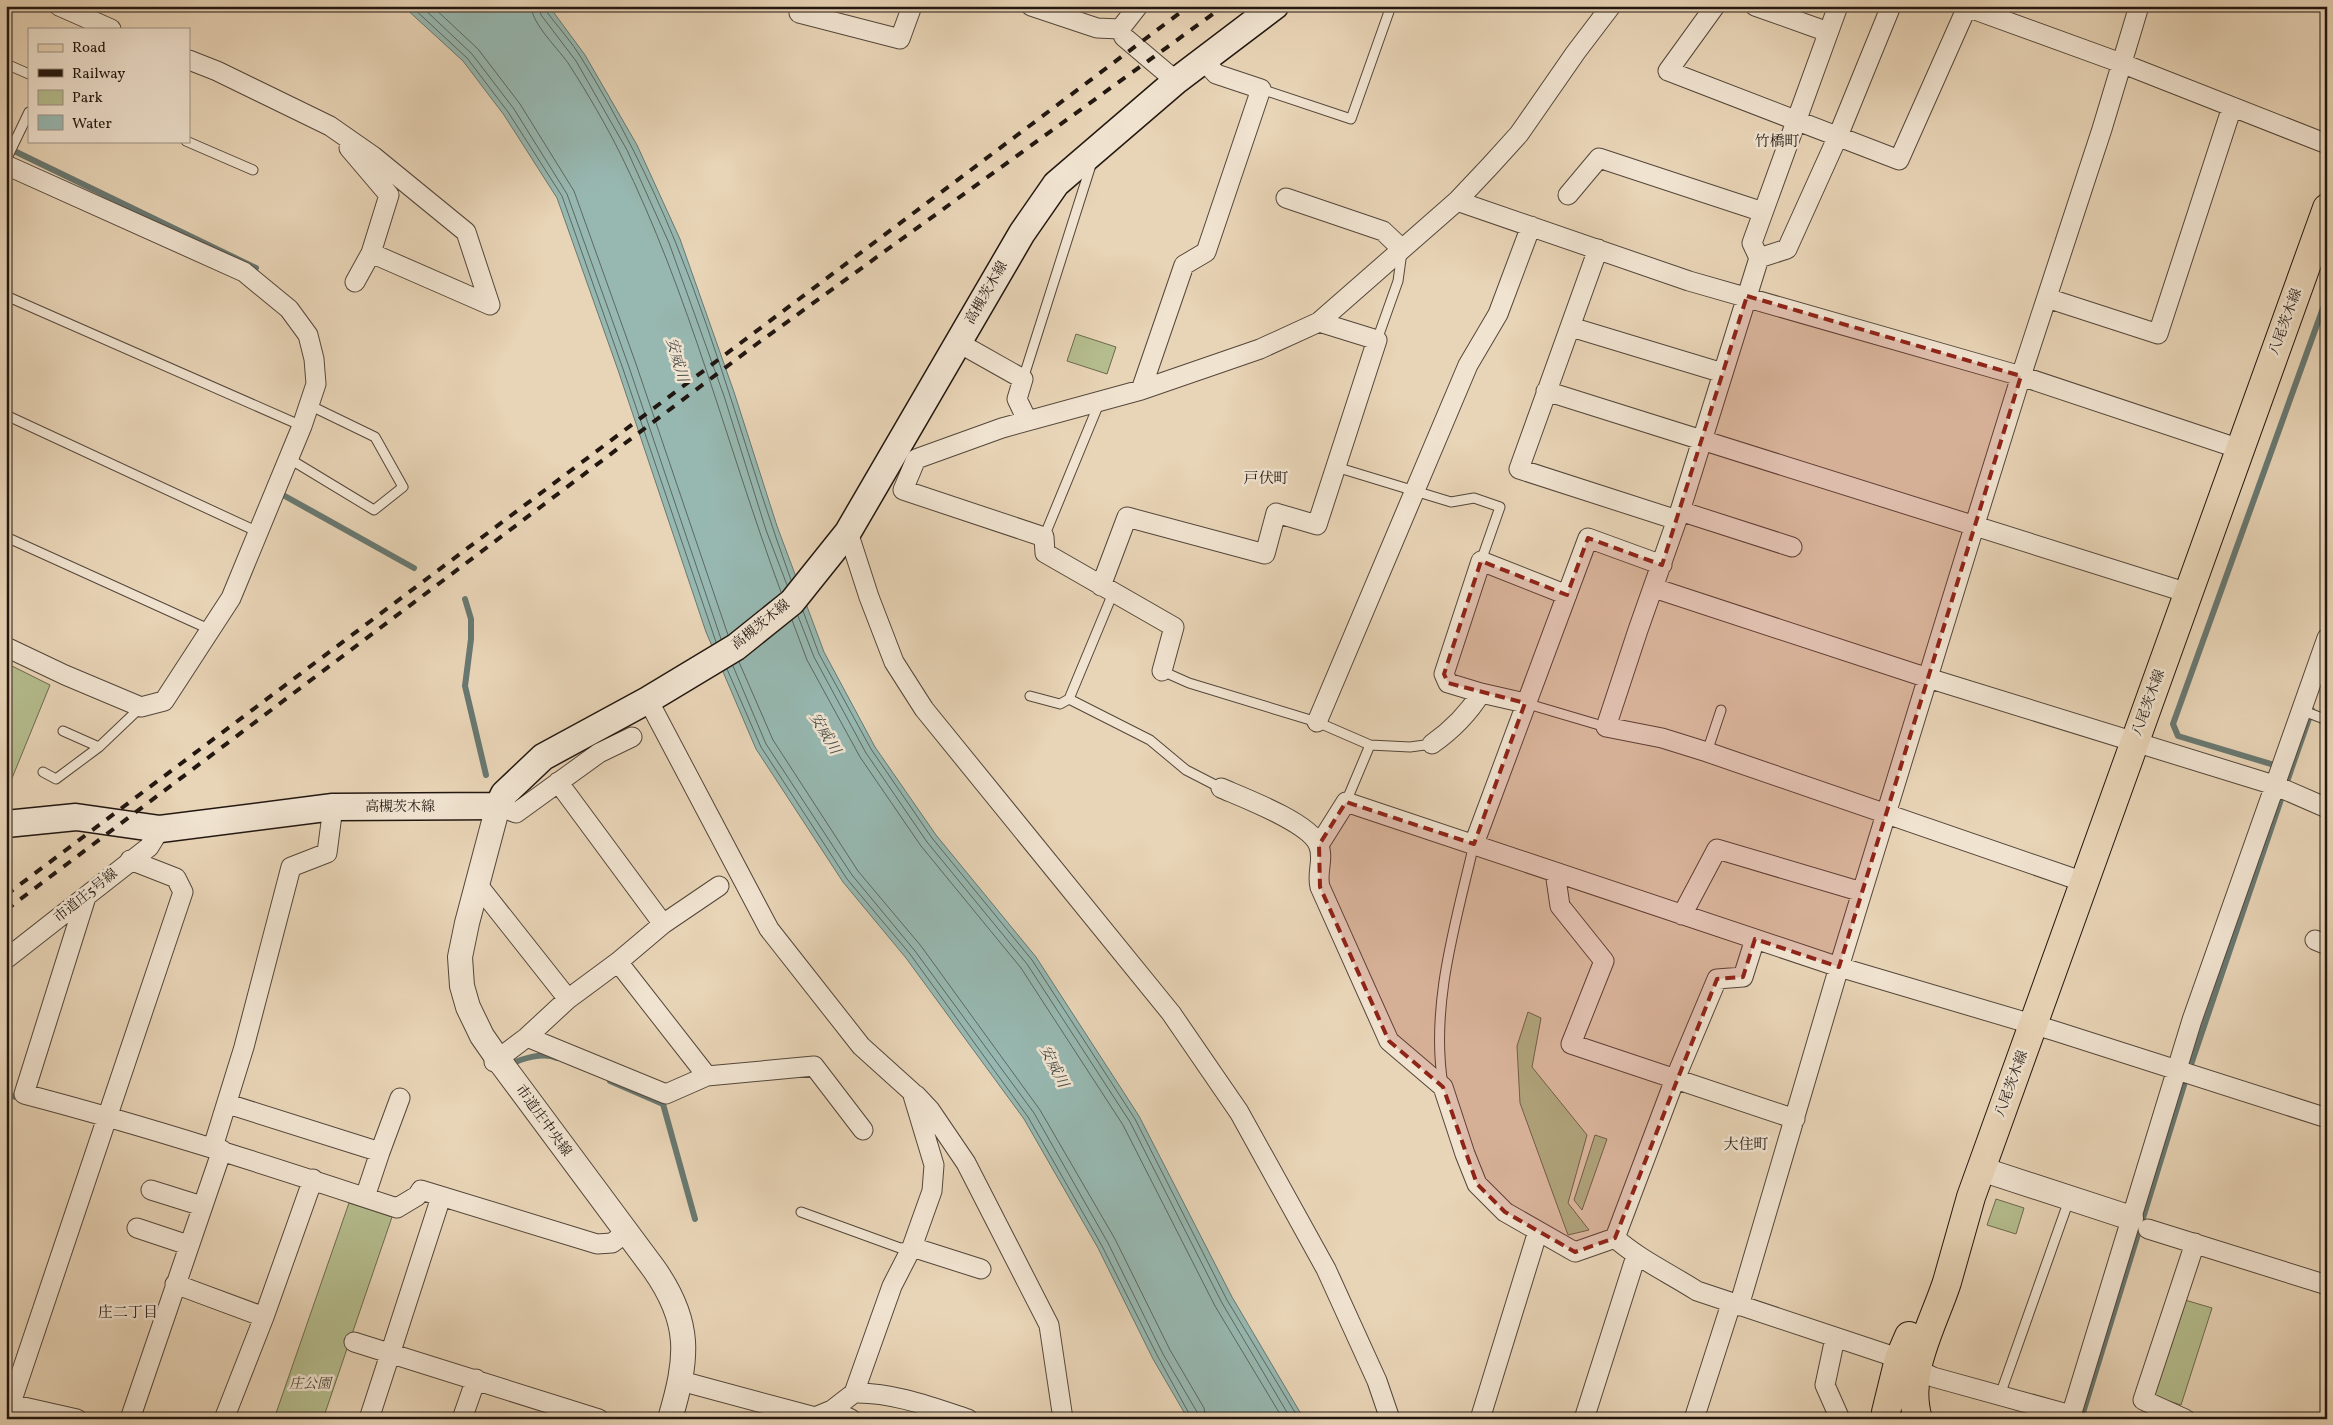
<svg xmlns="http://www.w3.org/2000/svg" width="2333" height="1425" font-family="Vollkorn,'Noto Serif JP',serif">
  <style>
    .green { fill: #b5bd8e; stroke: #6c6a4f }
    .water { fill: #97b8b1; stroke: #687871 }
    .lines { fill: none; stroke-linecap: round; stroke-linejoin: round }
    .shore { stroke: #5c6860; stroke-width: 1 }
    .stream { stroke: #687871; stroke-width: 6 }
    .service-casing { stroke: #54463a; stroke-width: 11 }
    .minor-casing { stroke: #54463a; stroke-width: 21 }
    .tertiary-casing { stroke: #54463a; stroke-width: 26 }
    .secondary-casing { stroke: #221710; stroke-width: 29 }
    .primary-casing { stroke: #221710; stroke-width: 30 }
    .service { stroke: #f0e3d0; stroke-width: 9 }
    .minor { stroke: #f0e3d0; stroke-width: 19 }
    .tertiary { stroke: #f0e3d0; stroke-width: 24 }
    .secondary { stroke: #f0e3d0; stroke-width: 26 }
    .primary { stroke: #e8d4b6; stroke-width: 28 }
    .rail { stroke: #221710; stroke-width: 4; stroke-dasharray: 9 9; stroke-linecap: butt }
    .marked { fill: #8f2418; fill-opacity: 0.2; stroke: #8f2418; stroke-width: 4; stroke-dasharray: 10 6; stroke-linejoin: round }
    .labels { text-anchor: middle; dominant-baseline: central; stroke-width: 5; stroke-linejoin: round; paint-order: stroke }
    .street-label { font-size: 14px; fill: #221710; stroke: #f0e3d0 }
    .park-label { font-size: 14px; font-style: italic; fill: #4e4936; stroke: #f0e3d0 }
    .neighbourhood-label { font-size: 15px; fill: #221710; stroke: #f0e3d0 }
    .water-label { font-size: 15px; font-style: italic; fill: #4b4f48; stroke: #f0e3d0 }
  </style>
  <rect width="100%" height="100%" fill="#e8d4b6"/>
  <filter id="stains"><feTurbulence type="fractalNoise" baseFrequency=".004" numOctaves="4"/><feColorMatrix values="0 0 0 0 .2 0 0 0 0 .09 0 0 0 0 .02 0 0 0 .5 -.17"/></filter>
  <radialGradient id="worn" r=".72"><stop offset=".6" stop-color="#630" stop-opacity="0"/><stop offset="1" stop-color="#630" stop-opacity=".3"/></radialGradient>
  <!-- green -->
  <path class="green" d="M1076,334L1116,347L1107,374L1067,361Z
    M6,663L50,685L6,793Z
    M1528,1012L1541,1018L1532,1067L1587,1135L1568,1203L1589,1230L1568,1235L1520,1103L1517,1046Z
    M1595,1135L1607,1139L1582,1210L1574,1200Z
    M1996,1199L2024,1208L2016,1234L1987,1225Z
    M349,1203L392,1217L323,1419H274Z
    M2185,1300L2212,1308L2181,1405L2154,1396Z"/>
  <!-- water -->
  <path class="water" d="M403,6H549L585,55L637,145L680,239L734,392L777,526L824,652L875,747L936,835L1036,957L1139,1116L1232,1297L1304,1419H1188L1153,1359L1098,1248L1024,1119L906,958L843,882L756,749L706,632L618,370L557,198L504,115L463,61Z"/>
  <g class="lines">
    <!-- shore -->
    <path class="shore" d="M411,6L467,58L508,112L562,196L623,369L716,642
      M421,6L472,54L514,109L567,194L629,367L721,639
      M432,6L478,49L520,104L574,191L636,364L728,635
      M531,6C532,25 560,50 570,66C588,94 606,125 621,155C690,295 727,446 781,592
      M539,6L541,15L576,61L627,150L669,243L724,396L766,530L787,585
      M545,6L546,11C558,27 572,42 582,59C618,117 649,178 675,241C720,351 750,468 791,580
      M803,611L819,654L871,749L932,838L1032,960L1135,1119L1227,1300L1299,1419
      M798,616L814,657L866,753L927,842L1027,964L1130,1122L1222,1303L1291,1419
      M792,620L807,660L860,757L921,846L1021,968L1123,1125L1215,1306L1283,1419
      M739,662L773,740L858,871L921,946L1040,1110L1115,1239L1170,1350L1204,1408L1206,1419
      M733,666L766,744L852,875L915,951L1034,1113L1108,1243L1163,1354L1197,1412L1198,1419
      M727,669L761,747L847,879L910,954L1028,1117L1102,1246L1158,1357L1192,1419"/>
    <!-- stream -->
    <path class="stream" d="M6,147L256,268
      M283,495L414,568
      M465,599L471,619V639L465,686L486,775
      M2291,770L2312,710
      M509,1065C523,1058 543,1052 557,1058
      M610,1081L663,1104L695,1219
      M6,1094L22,1099
      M6,1417L23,1419
      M2081,1419L2184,1085L2291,770L2178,736L2173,724L2327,297"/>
    <defs>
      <path id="service" d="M6,64L29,74
        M1261,89L1351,119L1391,6
        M186,141L253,170
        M6,160L29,112
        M6,296L302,426
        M1377,340L1398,281L1402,252
        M1023,379L1091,165
        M6,415L258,532
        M288,458L374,510L403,487L375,437L309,405
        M1336,467L1451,502L1474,498L1500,507L1481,561
        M6,537L211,630
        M1044,537L1100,401
        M1113,593L1069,699L1150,740L1186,770L1221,788
        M1162,671L1189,683L1317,722L1370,745L1346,802
        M1030,696L1060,704L1069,699
        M1525,703L1606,727
        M2301,710L2327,720
        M63,731L99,747
        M1370,745L1410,747L1432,744
        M1707,752L1721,710
        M43,772L56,779L99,747L141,707
        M1443,1085C1430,1005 1456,922 1474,844
        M801,1212L900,1248L912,1247
        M2000,1395L2069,1200"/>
      <path id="minor" d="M59,6L111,29
        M1031,6L1097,28L1120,29L1138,6
        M1715,6L1668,71L1899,160L1967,7
        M1755,6L1828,32
        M1838,6L1752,243L1759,258L1680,511L1638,630L1606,727L1662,738L1707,752L2084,882
        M1964,6L2121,63L2327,144
        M799,13L900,39L912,6
        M1120,29L1124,37L1176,81
        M189,60L217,71L330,126L373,156L466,232L490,305
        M349,148L389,195L371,253L355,282
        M6,165L244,272L289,309L308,335L314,359L316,384L302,426L231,598L164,701L141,707L65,675L6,647
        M1568,195L1599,158L1763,212
        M1286,198L1383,231L1402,249
        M1457,201L1689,281L2021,376L2240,449
        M1598,249L1519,469L1677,520
        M371,253L490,305
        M1759,258L1787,249L1838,136L1891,6
        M2047,298L2158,334L2232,107
        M1571,327L1723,373
        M959,343L1023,379L1017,399L1027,420
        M1141,390L1184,265L1206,252L1261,89L1216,74L1204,61
        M1546,391L2188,593
        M1680,511L1792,547
        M848,532L869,597L894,662L924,709L1171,1013L1239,1112L1326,1269L1377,1381L1390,1419
        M1101,586L1127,517L1265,554L1276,513L1317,525L1377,340L1319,322
        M1654,588L1928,678L2274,785L2327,808
        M1162,671L1174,627L1045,553L1044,537L903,490L916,459L1002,428L1141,390L1260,349L1319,322L1457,201L1490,166L1519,134L1576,52L1611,6
        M1481,693L1448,683L1444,674L1481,561L1567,595
        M648,700L769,929L861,1046L912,1092L934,1165L932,1191L912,1247L892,1286L854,1393L832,1410L815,1417L681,1381
        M1317,722L1468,365L1498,314L1531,226
        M1432,744C1452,730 1468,714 1481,693L1525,703
        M558,782L663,924
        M1221,788C1244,798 1308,822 1318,844C1325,858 1316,872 1320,887L1389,1041L1443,1087L1465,1154L1477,1184L1505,1212L1575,1252L1615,1238C1640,1260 1669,1273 1697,1291L1886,1354L1933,1377L2071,1415
        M498,806L516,813L599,753L632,737
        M1474,844L1588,538L1662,565
        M1319,845L1346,802L1839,967L2055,1031L2327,1118
        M1555,872L1560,906L1604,961L1571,1044L1795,1119
        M477,884L568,999
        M86,897L24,1094C150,1127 273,1167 397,1208L417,1196L421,1190L597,1244L612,1243L627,1232
        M1682,915L1717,849L1862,892
        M2315,940L2327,945
        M6,959L149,847L160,829
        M527,1037L666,1094L707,1076L618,962
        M494,1062L527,1037L568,999L618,962L663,924L719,886
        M707,1076L814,1066L863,1130
        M916,1095L930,1110L966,1163L1049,1325L1063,1419
        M228,1104L380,1152L365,1197
        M213,1147L244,1047L291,867L327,853L333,807
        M380,1152L400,1098
        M151,1190L202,1206
        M137,1228L188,1245
        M2148,1229L2327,1285
        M1615,1238L1675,1079L1717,979L1743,977L1755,939
        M912,1247L981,1269
        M175,1284L264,1317
        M1739,1306L1839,967L1975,524L2021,376L2102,129L2139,6
        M1835,1338L1825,1385L1840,1419
        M354,1342L599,1419
        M854,1393C892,1392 932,1407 968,1419
        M6,1403L77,1419
        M11,1403L183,892L176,878L130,860
        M832,1410L851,1419
        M130,1419L222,1150
        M224,1419L264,1317L313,1179
        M369,1419L441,1197
        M462,1419L476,1379
        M1480,1419L1538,1231
        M1584,1419L1636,1256
        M1694,1419L1731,1304
        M2070,1419L2192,1020L2327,638
        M2185,1419L2143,1400L2195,1243"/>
      <path id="tertiary" d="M498,806L467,923L460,957L462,986L468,1007L482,1036L498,1059L654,1269C692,1323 688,1358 670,1419
        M1981,1169L2131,1218"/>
      <path id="secondary" d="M6,824L76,817L160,829L333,807L498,806L504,794L543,757L648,700L736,647L792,602L848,532L1022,233L1056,184L1176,81L1275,6"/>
      <path id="primary" d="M1886,1419V1412L1899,1359L1909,1336
        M1918,1419C1904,1373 1933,1325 1947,1282C1955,1254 1963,1226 1971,1197L2327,208"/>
    </defs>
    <!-- service casing -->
    <use href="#service" class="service-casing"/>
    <!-- minor casing -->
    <use href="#minor" class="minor-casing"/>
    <!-- tertiary casing -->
    <use href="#tertiary" class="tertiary-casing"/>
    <!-- secondary casing -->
    <use href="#secondary" class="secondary-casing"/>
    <!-- primary casing -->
    <use href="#primary" class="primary-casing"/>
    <!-- service -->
    <use href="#service" class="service"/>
    <!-- minor -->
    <use href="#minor" class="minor"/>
    <!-- tertiary -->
    <use href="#tertiary" class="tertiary"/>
    <!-- secondary -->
    <use href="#secondary" class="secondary"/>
    <!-- primary -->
    <use href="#primary" class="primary"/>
    <!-- rail -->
    <path class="rail" d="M6,895L1189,6
      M6,910L758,343L1224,6"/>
  </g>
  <!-- marked area -->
  <path class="marked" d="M1747,296L2021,376L1839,967L1755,939L1743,977L1717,979L1615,1238L1575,1252L1505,1212L1477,1184L1443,1087L1389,1041L1320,887L1319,845L1346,802L1474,844L1525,703L1448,683L1444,674L1481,561L1567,595L1588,538L1662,565Z"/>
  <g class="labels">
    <!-- street labels -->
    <g class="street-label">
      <text transform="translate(987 293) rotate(-60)">高槻茨木線</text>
      <text transform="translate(2286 322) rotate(-70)">八尾茨木線</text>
      <text transform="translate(761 625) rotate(-39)">高槻茨木線</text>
      <text transform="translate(2149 703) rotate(-70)">八尾茨木線</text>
      <text x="400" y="807">高槻茨木線</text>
      <text transform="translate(86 896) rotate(-39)">市道庄5号線</text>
      <text transform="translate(2012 1084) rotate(-70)">八尾茨木線</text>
      <text transform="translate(543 1121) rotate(54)">市道庄中央線</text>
    </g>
    <!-- park labels -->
    <g class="park-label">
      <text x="310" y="1384">庄公園</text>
    </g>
    <!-- neighbourhood labels -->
    <g class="neighbourhood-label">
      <text x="1777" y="142">竹橋町</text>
      <text x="1266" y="479">戸伏町</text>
      <text x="1746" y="1145">大住町</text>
      <text x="128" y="1313">庄二丁目</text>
    </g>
    <!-- water labels -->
    <g class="water-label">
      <text transform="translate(676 360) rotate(74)">安威川</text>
      <text transform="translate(824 734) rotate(59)">安威川</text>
      <text transform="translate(1053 1067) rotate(63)">安威川</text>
    </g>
  </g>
  <!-- margin -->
  <rect width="2333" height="1425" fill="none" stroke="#e8d4b6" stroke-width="25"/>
  <rect x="8" y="8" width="2318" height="1410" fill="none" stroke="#221710" stroke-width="2.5"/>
  <rect x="12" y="12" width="2308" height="1400" fill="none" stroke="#221710"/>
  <!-- legend -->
  <rect x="28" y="28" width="162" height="115" fill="#f0e3d0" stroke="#9e9183"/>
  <rect x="38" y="44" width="25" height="8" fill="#e8d4b6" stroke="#9e9183"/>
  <text x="72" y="52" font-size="15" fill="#221710">Road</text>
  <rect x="38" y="69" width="25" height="8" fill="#221710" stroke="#9e9183"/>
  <text x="72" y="78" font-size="15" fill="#221710">Railway</text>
  <rect x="38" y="90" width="25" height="15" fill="#b5bd8e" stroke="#9e9183"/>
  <text x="72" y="102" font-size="15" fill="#221710">Park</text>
  <rect x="38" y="115" width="25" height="15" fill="#97b8b1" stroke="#9e9183"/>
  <text x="72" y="128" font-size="15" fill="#221710">Water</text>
  <rect width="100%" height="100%" filter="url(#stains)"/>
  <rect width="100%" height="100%" fill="url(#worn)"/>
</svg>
